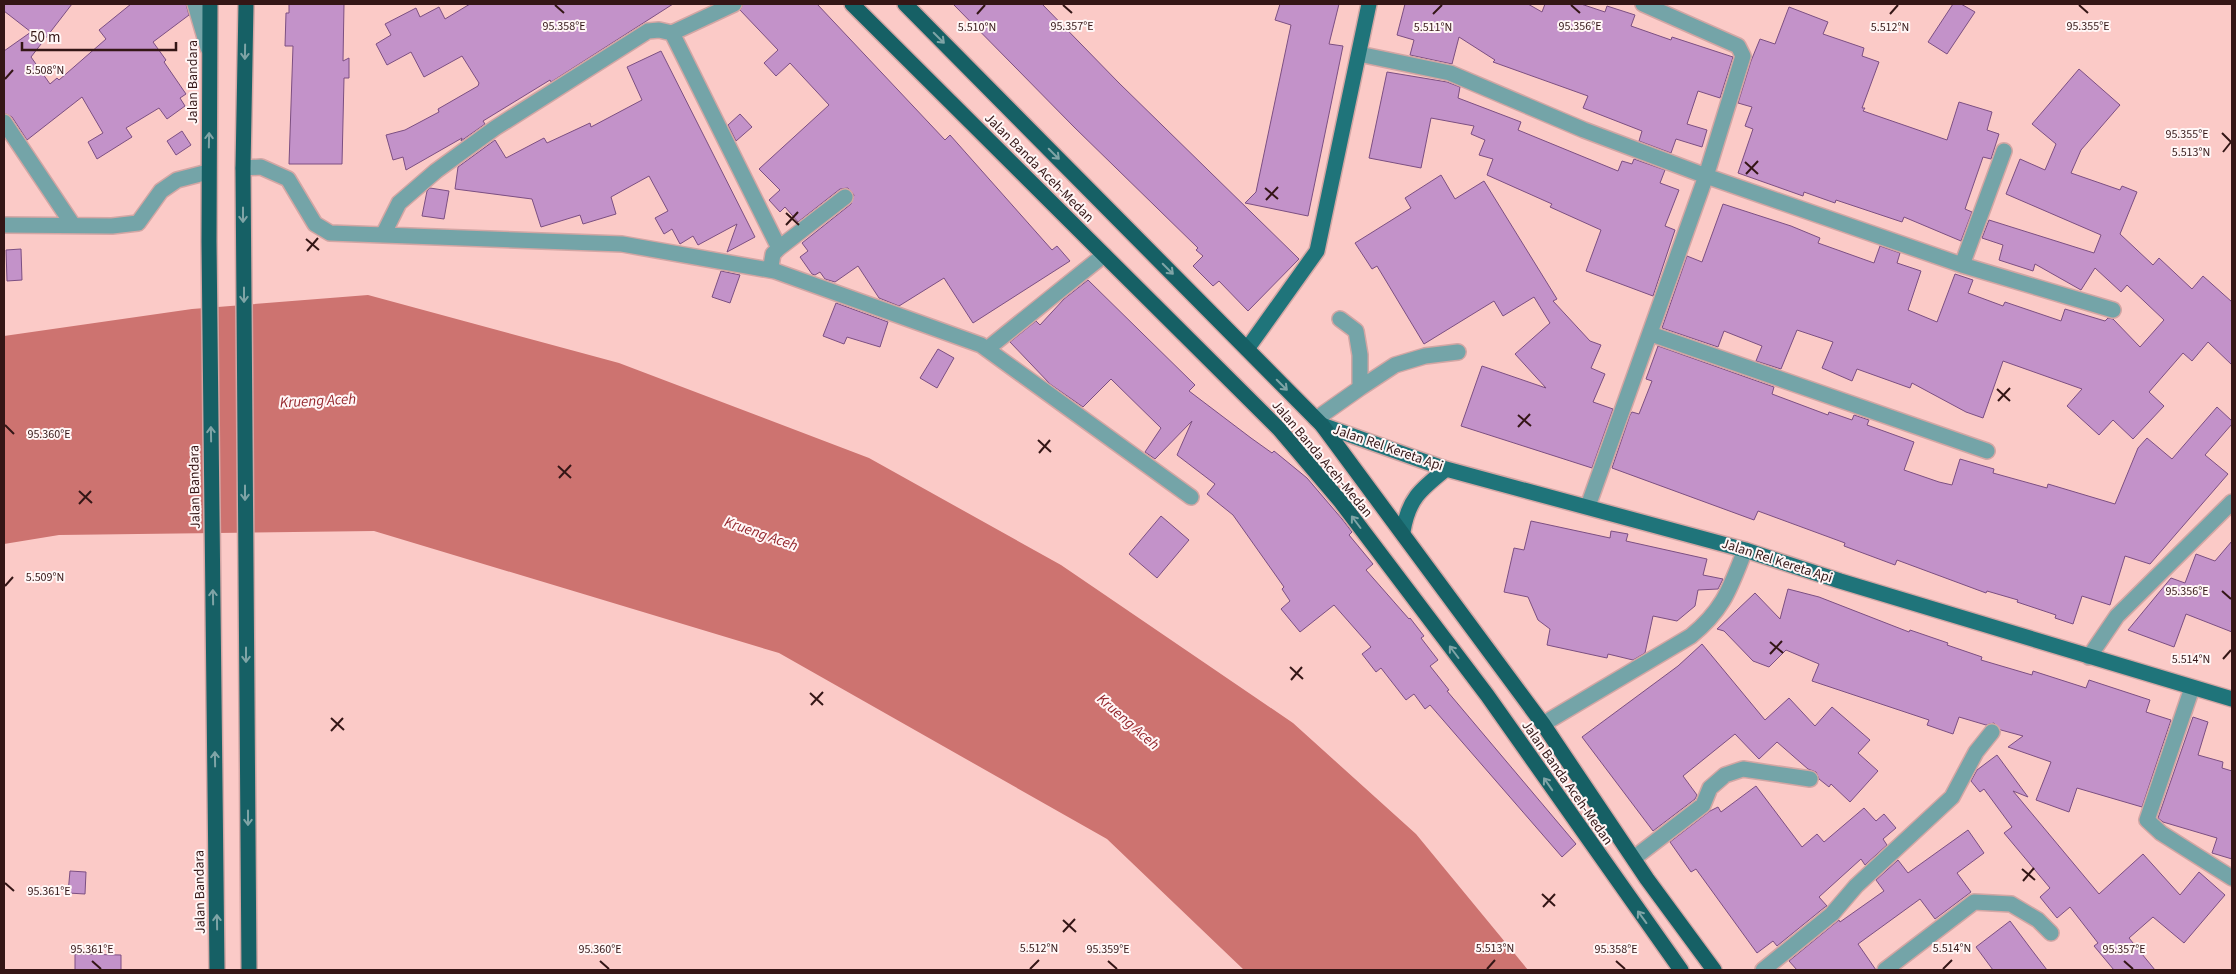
<svg xmlns="http://www.w3.org/2000/svg" width="2236" height="974" font-family="'Source Sans 3',sans-serif">
  <style>
    .water { fill: #cd7370 }
    .building { fill: #c392c9; stroke: #7c4f82 }
    .lines { fill: none; stroke-linecap: round; stroke-linejoin: round }
    .minor-casing { stroke: #d3a6a4; stroke-width: 18 }
    .major-casing { stroke: #d3a6a4; stroke-width: 18 }
    .highway-casing { stroke: #d3a6a4; stroke-width: 18 }
    .minor { stroke: #74a4a8; stroke-width: 15 }
    .major { stroke: #1f747a; stroke-width: 15 }
    .highway { stroke: #166065; stroke-width: 15 }
    .oneway { stroke: #7fa4a6 }
    .ticks { fill: none; stroke: #341616; stroke-width: 2 }
    .labels { text-anchor: middle; dominant-baseline: central; stroke-width: 4; stroke-linejoin: round; paint-order: stroke }
    .street-label { font-size: 14px; fill: #341616; stroke: #fff6f6 }
    .water-label { font-size: 15px; font-style: italic; fill: #95272d; stroke: #fff6f6 }
    .ticks-label { font-size: 12px; text-anchor: middle; fill: #341616; stroke: #fff6f6; stroke-width: 4; stroke-linejoin: round; paint-order: stroke }
  </style>
  <rect width="100%" height="100%" fill="#fbcac7"/>
  <!-- water -->
  <path class="water" d="M368,295L619,363L869,458L1061,565L1293,723L1416,834L1528,970H1244L1107,839L779,653L374,531L59,535L4,544V336L192,309Z"/>
  <!-- building -->
  <path class="building" d="M4,4H72L31,57L50,84L57,78L59,80L106,39L99,30L131,4H186L189,15L153,42L166,60L164,62L186,94L180,98L185,106L167,119L159,108L126,128L132,137L97,159L88,142L103,133L82,97L27,140L12,117L4,113V51L31,32L4,11Z
    M289,4H344L343,61L349,58V78H344L342,164H289L293,46H285L286,13H289Z
    M470,4H673L551,82L550,80L483,121L485,124L461,141L462,138L406,170L403,157L393,160L386,135L405,130L439,112L438,109L478,86L479,83L462,56L424,77L411,52L387,65L376,44L391,35L385,24L416,8L420,17L439,7L445,19Z
    M743,4H817L945,140L950,135L1052,250L1057,246L1070,261L973,323L944,278L899,306L879,298L858,266L835,282L825,279L820,272L815,275L812,274L800,257L808,251L802,243L851,204L854,195L848,188L840,189L798,222L785,207L780,212L769,200L780,190L759,169L829,105L790,63L776,76L764,63L778,50L740,10Z
    M953,4H1042L1119,83L1299,259L1248,311L1219,281L1213,286L1193,266L1203,256L1196,250L1198,248L1074,127Z
    M1280,4H1339L1329,44L1343,46L1308,216L1245,203L1256,192L1291,25L1275,20Z
    M1405,4H1528L1542,12L1545,4H1581L1605,12L1607,6L1635,15L1631,26L1671,40L1672,37L1733,57L1720,98L1698,91L1687,124L1707,130L1702,147L1676,139L1671,153L1639,141L1642,131L1583,108L1588,96L1493,62L1495,60L1459,37L1452,64L1410,55L1414,40L1397,35Z
    M1953,4H1961L1975,12L1947,54L1928,42Z
    M1789,7L1828,22L1823,34L1864,48L1862,56L1879,62L1862,108H1865L1863,111L1947,140L1959,102L1992,112L1987,130L1999,134L1991,159L1983,157L1965,209L1972,212L1961,241L1904,217L1902,222L1836,200L1835,203L1804,192L1803,196L1738,173L1753,129L1745,126L1752,107L1738,103L1751,61L1760,39L1775,44Z
    M661,51L755,237L727,252L737,224L698,245L693,236L680,244L672,229L664,234L655,218L668,211L649,176L611,197L616,214L583,224L580,215L541,227L532,199L455,189L458,167L495,140L506,158L544,138L547,143L590,123L591,127L642,100L627,67Z
    M2079,69L2120,105L2081,150L2071,173L2120,190L2122,186L2137,192L2120,234L2153,265L2159,258L2192,289L2203,276L2232,302V365L2208,342L2192,361L2183,353L2149,392L2164,406L2133,439L2113,420L2099,435L2067,406L2082,389L2003,361L1983,418L1966,412L1912,383L1910,388L1857,369L1852,381L1822,368L1833,342L1797,330L1781,369L1756,361L1762,346L1724,331L1718,347L1662,328L1687,256L1702,262L1723,204L1791,226L1820,238L1818,243L1874,263L1880,246L1900,253L1897,263L1921,271L1908,310L1937,322L1955,274L1973,280L1968,293L2003,306L2005,302L2061,321L2065,309L2105,321L2108,318L2113,319L2140,347L2164,320L2127,285L2121,292L2095,268L2081,290L2035,264L2033,271L1999,260L2003,245L1982,238L1989,220L2094,253L2101,235L2006,194L2020,159L2045,170L2056,144L2032,124Z
    M1387,72L1447,82L1460,87L1458,98L1521,122L1518,130L1618,171L1622,161L1632,164L1634,159L1665,170L1660,183L1679,190L1665,226L1675,230L1653,296L1586,271L1601,230L1550,207L1552,204L1487,175L1493,159L1479,155L1485,140L1471,134L1474,126L1431,118L1421,168L1369,158Z
    M740,114L752,127L736,141L728,125Z
    M182,131L191,145L176,155L167,141Z
    M1441,175L1455,199L1484,181L1557,299L1553,301L1590,341L1601,345L1591,368L1605,374L1593,402L1613,409L1592,468L1461,426L1482,366L1546,388L1515,354L1550,323L1534,297L1503,316L1494,301L1424,344L1377,266L1372,269L1355,243L1411,208L1405,198Z
    M430,188L449,191L444,219L422,216L427,191Z
    M21,249L22,280L7,281L6,250Z
    M721,271L740,275L730,303L712,297Z
    M1088,280L1195,385L1189,391L1251,438L1272,453L1274,451L1307,478L1342,519L1352,532L1349,535L1373,564L1366,570L1409,619L1410,618L1424,636L1421,638L1438,660L1430,666L1449,690L1447,691L1576,844L1562,857L1430,705L1425,709L1414,694L1406,700L1381,668L1376,672L1362,654L1371,647L1334,605L1300,632L1281,609L1290,601L1282,589L1284,587L1233,515L1207,494L1215,484L1177,455L1192,421L1155,459L1145,452L1161,428L1111,379L1083,407L1050,384L1010,342L1036,321L1040,325L1064,299Z
    M836,303L888,322L880,347L847,337L844,344L823,336Z
    M1658,346L1774,387L1772,394L1828,415L1829,412L1852,420L1854,415L1869,420L1867,425L1914,442L1904,470L1939,482L1952,485L1960,459L1994,469L1993,473L2047,488L2048,484L2115,504L2138,448L2147,438L2172,459L2217,407L2232,421V424L2205,455L2228,474L2150,564L2125,556L2110,605L2082,596L2073,624L2055,618L2056,615L2017,602L2018,600L1987,591L1986,593L1897,560L1895,565L1844,546L1845,543L1758,511L1754,520L1612,468L1630,415L1632,412L1639,414L1652,381L1646,379Z
    M938,349L954,358L937,388L920,378Z
    M1161,516L1189,540L1157,578L1129,554Z
    M1531,521L1610,538L1611,531L1628,534L1626,541L1707,559L1703,575L1723,579L1718,589L1698,590L1695,606L1677,621L1653,616L1645,653L1633,660L1608,654L1607,658L1547,645L1550,629L1538,620L1528,597L1504,592L1514,548L1524,550Z
    M2232,541V632L2186,614L2174,647L2128,630L2171,578L2185,583L2196,554L2215,561Z
    M1788,589L1819,597L1909,632L1910,630L1948,643L1947,645L1982,657L1981,660L2032,675L2033,671L2086,688L2089,680L2150,700L2146,712L2171,720L2142,807L2077,788L2069,812L2036,800L2051,762L2008,747L2023,736L2001,730L1994,723L1986,725L1959,717L1953,734L1927,725L1929,720L1812,681L1819,664L1786,650L1769,667L1753,661L1724,631L1717,629L1755,593L1780,619Z
    M1702,644L1765,720L1789,698L1815,726L1832,707L1870,740L1858,753L1878,771L1850,802L1831,784L1829,787L1819,779L1816,772L1808,769L1777,742L1759,759L1735,734L1683,776L1697,795L1695,799L1653,831L1582,737L1678,666Z
    M2193,717L2208,722L2198,755L2223,762L2222,768L2232,771V859L2212,853L2217,838L2163,822L2158,818Z
    M1997,755L2028,797L2013,791L2099,894L2143,854L2180,895L2199,872L2225,895L2184,943L2153,917L2129,938L2155,970H2114L2094,946L2098,943L2070,907L2057,918L2040,897L2050,888L2004,833L2012,827L1984,789L1980,792L1971,781L1977,770Z
    M1756,786L1802,847L1817,834L1824,842L1864,808L1876,821L1884,814L1896,828L1883,839L1887,845L1865,865L1861,859L1819,897L1827,906L1825,907L1777,946L1773,941L1757,953L1696,869L1691,872L1670,842L1710,811L1718,807L1721,812Z
    M1968,830L1984,853L1957,873L1971,892L1935,919L1920,899L1858,944L1876,970H1797L1789,961L1839,920L1840,922L1884,891L1876,880L1898,860L1908,873Z
    M70,871L86,872L85,894L68,893Z
    M2010,921L2031,949L2047,970H1993L1976,947Z
    M75,954L121,955V970H75Z"/>
  <g class="lines">
    <defs>
      <path id="minor" d="M195,4L208,48
        M672,33L734,4
        M1359,54L1450,73L1584,130L1706,176L1962,265L2113,310
        M4,122L73,225
        M243,168L261,167L288,179L315,224L330,233L622,244L775,271L981,345L1191,497
        M4,225L112,226L138,223L161,191L177,180L208,172
        M383,235L399,203L436,171L495,128L648,31L659,30L672,33L779,248
        M1962,265L2004,151
        M775,271L771,266L773,254L779,248L845,197
        M1651,334L1987,451
        M987,349L1104,255
        M1360,388L1395,365L1425,356L1458,352
        M1316,419L1360,388V355L1356,331L1340,319
        M1588,506L1706,176L1743,56L1738,46L1643,4
        M2089,657L2117,616L2232,502
        M2192,688L2147,820L2161,833L2232,878
        M1543,724L1691,636C1724,609 1730,588 1745,550
        M1634,858L1703,805L1710,788L1725,775L1743,769L1810,779
        M1763,970L1832,914L1856,886L1952,797L1976,752L1992,732
        M1885,970L1974,902L2011,904L2038,920L2051,933"/>
      <path id="major" d="M1247,349L1317,251L1369,4
        M1322,425L1446,469L1745,550L1840,581L2232,699
        M1403,532C1408,499 1421,489 1446,469"/>
      <path id="highway" d="M210,4L209,241L217,970
        M246,4L243,168L249,970
        M852,4L1279,429L1341,502L1487,695L1681,970
        M905,4L1322,425L1543,724L1647,879L1714,970"/>
    </defs>
    <!-- minor casing -->
    <use href="#minor" class="minor-casing"/>
    <!-- major casing -->
    <use href="#major" class="major-casing"/>
    <!-- highway casing -->
    <use href="#highway" class="highway-casing"/>
    <!-- minor -->
    <use href="#minor" class="minor"/>
    <!-- major -->
    <use href="#major" class="major"/>
    <!-- highway -->
    <use href="#highway" class="highway"/>
  </g>
  <!-- one-way arrows -->
  <defs><path id="oneway-shaft" d="M-6 0H5M1.5-3L5.5 0L1.5 3" fill="none" stroke-width="1.6" stroke-linecap="round" stroke-linejoin="round" transform="scale(1.25)"/></defs>
  <g class="oneway">
    <use href="#oneway-shaft" transform="translate(939 38) rotate(45)"/>
    <use href="#oneway-shaft" transform="translate(245 52) rotate(91)"/>
    <use href="#oneway-shaft" transform="translate(209 140) rotate(-89)"/>
    <use href="#oneway-shaft" transform="translate(1054 154) rotate(45)"/>
    <use href="#oneway-shaft" transform="translate(243 215) rotate(90)"/>
    <use href="#oneway-shaft" transform="translate(1168 269) rotate(45)"/>
    <use href="#oneway-shaft" transform="translate(244 295) rotate(90)"/>
    <use href="#oneway-shaft" transform="translate(1282 385) rotate(45)"/>
    <use href="#oneway-shaft" transform="translate(211 434) rotate(-91)"/>
    <use href="#oneway-shaft" transform="translate(245 493) rotate(90)"/>
    <use href="#oneway-shaft" transform="translate(1356 522) rotate(-127)"/>
    <use href="#oneway-shaft" transform="translate(213 597) rotate(-91)"/>
    <use href="#oneway-shaft" transform="translate(1454 652) rotate(-127)"/>
    <use href="#oneway-shaft" transform="translate(246 655) rotate(90)"/>
    <use href="#oneway-shaft" transform="translate(215 759) rotate(-91)"/>
    <use href="#oneway-shaft" transform="translate(1548 784) rotate(-125)"/>
    <use href="#oneway-shaft" transform="translate(248 818) rotate(90)"/>
    <use href="#oneway-shaft" transform="translate(1642 917) rotate(-126)"/>
    <use href="#oneway-shaft" transform="translate(217 922) rotate(-91)"/>
  </g>
  <!-- ticks -->
  <path class="ticks" d="M555,5L564,13M1063,5L1072,13M1571,5L1580,13M2079,5L2088,13M977,14L985,5M1433,14L1442,5M1890,14L1898,5M5,79L13,70M2222,133L2231,142M2223,152L2231,142M1745,162L1758,174M1746,174L1758,161M1265,188L1278,199M1266,200L1278,187M786,213L799,225M786,225L798,212M306,239L319,250M307,251L318,238M1997,389L2010,401M1998,401L2010,388M1518,415L1531,426M5,425L14,434M1518,427L1530,414M1038,440L1051,452M1039,453L1050,440M558,466L571,478M559,478L571,465M79,491L92,503M79,504L91,491M5,586L13,577M2222,591L2231,599M1770,642L1783,653M1770,654L1782,641M2223,659L2231,650M1290,667L1303,679M1291,680L1302,667M810,693L823,705M811,705L823,692M331,718L344,730M331,731L343,718M2022,869L2035,880M2023,881L2034,868M5,883L14,891M1542,894L1555,906M1543,907L1555,894M1063,920L1076,932M1063,932L1075,919M92,961L101,969M600,961L609,969M1108,961L1117,969M1616,961L1625,969M2124,961L2133,969M1030,969L1039,960M1487,969L1495,960M1943,969L1952,960"/>
  <g class="labels">
    <!-- street labels -->
    <g class="street-label">
      <text transform="translate(193 82) rotate(-90)">Jalan Bandara</text>
      <text transform="translate(1039 168) rotate(45)">Jalan Banda Aceh-Medan</text>
      <text transform="translate(1388 448) rotate(19)">Jalan Rel Kereta Api</text>
      <text transform="translate(1322 459) rotate(50)">Jalan Banda Aceh-Medan</text>
      <text transform="translate(195 487) rotate(-91)">Jalan Bandara</text>
      <text transform="translate(1777 561) rotate(18)">Jalan Rel Kereta Api</text>
      <text transform="translate(1567 783) rotate(55)">Jalan Banda Aceh-Medan</text>
      <text transform="translate(200 892) rotate(-91)">Jalan Bandara</text>
    </g>
    <!-- water labels -->
    <g class="water-label">
      <text transform="translate(318 401) rotate(-3)">Krueng Aceh</text>
      <text transform="translate(761 534) rotate(19)">Krueng Aceh</text>
      <text transform="translate(1128 722) rotate(41)">Krueng Aceh</text>
    </g>
  </g>
  <g class="ticks-label">
    <text x="564" y="30">95.358°E</text>
    <text x="1072" y="30">95.357°E</text>
    <text x="1580" y="30">95.356°E</text>
    <text x="2088" y="30">95.355°E</text>
    <text x="1433" y="31">5.511°N</text>
    <text x="1890" y="31">5.512°N</text>
    <text x="977" y="31">5.510°N</text>
    <text x="45" y="74">5.508°N</text>
    <text x="2187" y="138">95.355°E</text>
    <text x="2191" y="156">5.513°N</text>
    <text x="49" y="438">95.360°E</text>
    <text x="45" y="581">5.509°N</text>
    <text x="2187" y="595">95.356°E</text>
    <text x="2191" y="663">5.514°N</text>
    <text x="49" y="895">95.361°E</text>
    <text x="1039" y="952">5.512°N</text>
    <text x="1495" y="952">5.513°N</text>
    <text x="1952" y="952">5.514°N</text>
    <text x="92" y="953">95.361°E</text>
    <text x="600" y="953">95.360°E</text>
    <text x="1108" y="953">95.359°E</text>
    <text x="1616" y="953">95.358°E</text>
    <text x="2124" y="953">95.357°E</text>
  </g>
  <!-- border -->
  <rect width="2236" height="974" fill="none" stroke="#341616" stroke-width="10"/>
  <!-- scale -->
  <path d="M22 42v8h154v-8" fill="none" stroke="#341616" stroke-width="2.5"/>
  <text x="30" y="42" font-size="15" fill="#341616" stroke="#fff6f6" stroke-width="4" paint-order="stroke">50 m</text>
</svg>
